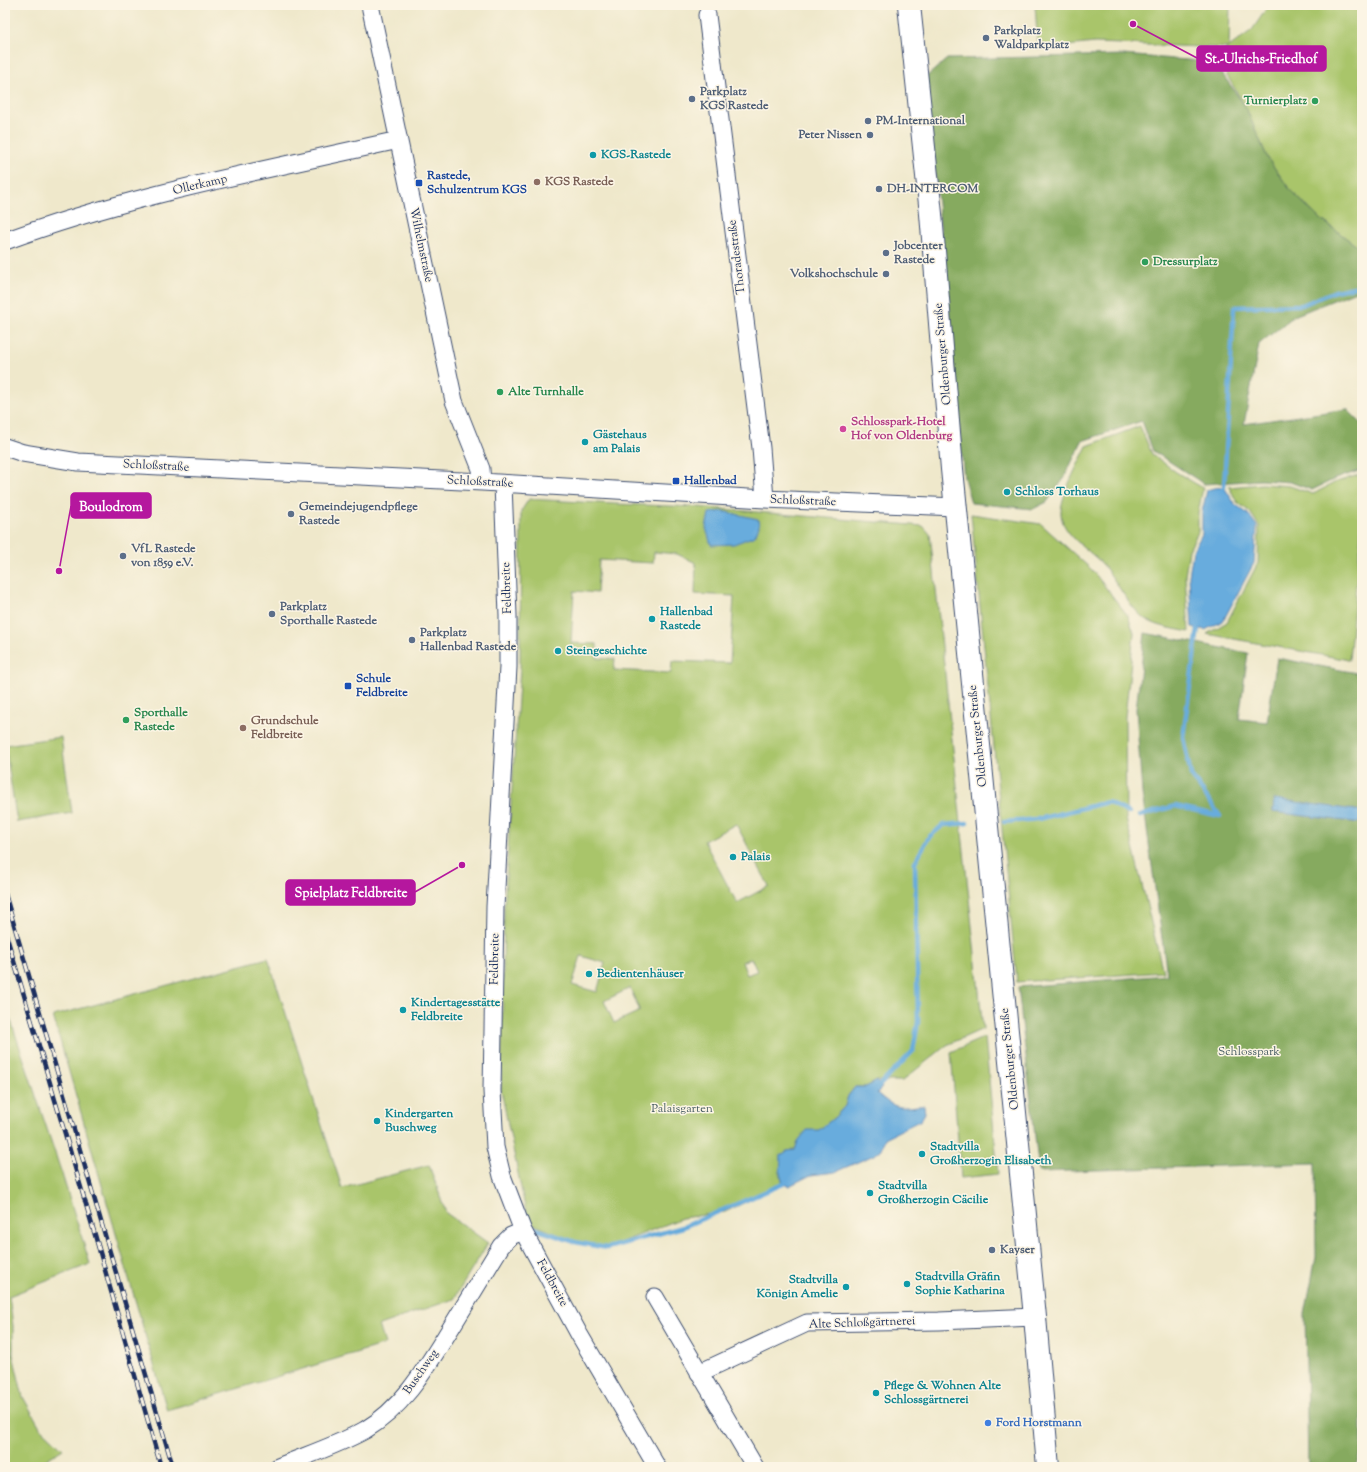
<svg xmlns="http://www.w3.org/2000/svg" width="1367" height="1472" font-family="'Sorts Mill Goudy',serif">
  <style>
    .green { fill: #a9c56b; stroke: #627a64; fill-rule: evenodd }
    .forest { fill: #86aa5f; stroke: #506c5e }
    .water { fill: #67acdd; stroke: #416e9e }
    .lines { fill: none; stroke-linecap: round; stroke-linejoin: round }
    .stream { stroke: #67acdd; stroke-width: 4.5 }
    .street-casing { stroke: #3b4b6e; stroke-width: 19 }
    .secondary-casing { stroke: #3b4b6e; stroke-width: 24 }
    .street { stroke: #fff; stroke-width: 17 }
    .secondary { stroke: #fff; stroke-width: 22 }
    .rail-casing { stroke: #1b2f5e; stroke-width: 4.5 }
    .rail { stroke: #fcf5e5; stroke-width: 3; stroke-dasharray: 9; stroke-linecap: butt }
    .service-dot { fill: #5c6f8a; stroke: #fcf5e5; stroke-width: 1.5 }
    .leisure-dot { fill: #2e9e5b; stroke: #fcf5e5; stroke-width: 1.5 }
    .culture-dot { fill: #0f9aa8; stroke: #fcf5e5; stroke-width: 1.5 }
    .education-dot { fill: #8d6e63; stroke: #fcf5e5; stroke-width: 1.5 }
    .transit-dot { fill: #1a4fb4; stroke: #fcf5e5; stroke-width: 1.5 }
    .hotel-dot { fill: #d1479c; stroke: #fcf5e5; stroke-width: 1.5 }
    .shop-dot { fill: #3f7fe0; stroke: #fcf5e5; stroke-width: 1.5 }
    .labels { text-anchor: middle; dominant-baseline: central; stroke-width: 3; stroke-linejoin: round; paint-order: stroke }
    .service-label { font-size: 12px; font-weight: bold; fill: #4e5e75; stroke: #fcf5e5; text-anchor: start }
    .leisure-label { font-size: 12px; font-weight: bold; fill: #27864d; stroke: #fcf5e5; text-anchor: start }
    .culture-label { font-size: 12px; font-weight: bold; fill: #0d838f; stroke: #fcf5e5; text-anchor: start }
    .transit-label { font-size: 12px; font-weight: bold; fill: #164399; stroke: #fcf5e5; text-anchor: start }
    .education-label { font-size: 12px; font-weight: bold; fill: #785e54; stroke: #fcf5e5; text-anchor: start }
    .street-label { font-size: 12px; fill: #1b2f5e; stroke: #fcf5e5 }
    .hotel-label { font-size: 12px; font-weight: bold; fill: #b23c85; stroke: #fcf5e5; text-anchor: start }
    .park-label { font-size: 12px; fill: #465c62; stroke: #fcf5e5 }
    .shop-label { font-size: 12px; font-weight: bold; fill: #366cbe; stroke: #fcf5e5; text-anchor: start }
    .leader { fill: none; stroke: #b5179e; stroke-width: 1.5 }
    .callout-dot { fill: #b5179e; stroke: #fcf5e5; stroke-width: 1.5 }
    .callout { fill: #b5179e; stroke: #b5179e; stroke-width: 1.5 }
    .callout-label { font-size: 13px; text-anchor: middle; font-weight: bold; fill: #fff }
  </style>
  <rect width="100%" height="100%" fill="#fcf5e5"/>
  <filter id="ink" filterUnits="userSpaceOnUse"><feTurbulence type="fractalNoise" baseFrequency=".025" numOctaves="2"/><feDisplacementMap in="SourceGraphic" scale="8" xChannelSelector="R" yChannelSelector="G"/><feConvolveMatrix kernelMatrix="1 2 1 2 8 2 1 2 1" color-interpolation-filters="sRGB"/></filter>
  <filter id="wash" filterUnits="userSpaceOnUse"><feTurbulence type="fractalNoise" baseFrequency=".012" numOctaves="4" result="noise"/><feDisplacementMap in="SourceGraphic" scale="16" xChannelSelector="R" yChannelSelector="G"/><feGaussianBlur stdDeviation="0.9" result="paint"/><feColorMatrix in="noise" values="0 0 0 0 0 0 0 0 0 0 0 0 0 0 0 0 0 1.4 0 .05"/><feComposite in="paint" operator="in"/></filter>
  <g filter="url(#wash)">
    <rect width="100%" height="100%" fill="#efe8cb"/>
    <!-- green -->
    <path class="green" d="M1035,5H1230L1229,47L1252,30L1269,5H1362V250L1318,217L1291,191L1268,159L1245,106L1216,57L1228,48L1095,43L1038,49Z
      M1140,426L1152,454L1176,472L1203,488L1198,513V532L1189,550L1185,576L1189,632C1175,629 1158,627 1145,619C1130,608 1116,581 1104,566C1090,549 1063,537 1061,514C1060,496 1079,463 1087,446Z
      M1362,474V523L1349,660L1207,634L1227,622L1258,563L1259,526L1250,512L1237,502L1229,487L1262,484L1290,486L1313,494L1336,482Z
      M529,499L615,504L698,507L923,526L930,534L983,1029L947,1045L902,1081H877L866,1087H855L848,1096L845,1106L835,1117L819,1130L798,1141L795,1150L787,1151L780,1174L783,1184L725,1212L682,1218L607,1248L575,1242L528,1222L501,1090L504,908L520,669L521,511ZM654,552L677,554L696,563L695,594L734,596L730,663L672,661L671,673L614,670L615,659L597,658V644L571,643L574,591L597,593L599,560L653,563ZM736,824L769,886L737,903L704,841ZM581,956L605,963L597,992L572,985ZM751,958L757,971L747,975L742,962ZM630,988L640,1011L614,1023L604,1001Z
      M971,514L1041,524L1092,570L1128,616L1134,633L1125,717L1126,818L1163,972L1017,982Z
      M61,737L72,813L17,822L5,745Z
      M268,958L342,1188L429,1165L446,1213L488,1243L454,1299L379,1325L385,1344L167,1410L53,1016Z
      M5,1003L62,1174L90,1264L9,1296L13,1326V1355L23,1397L40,1427L63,1449L34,1467H5Z
      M985,1037L998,1174L961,1178L951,1052Z"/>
    <!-- forest -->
    <path class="forest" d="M1123,55L1214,62L1245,106L1268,159L1291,191L1318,217L1362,250V292L1356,291L1294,316L1259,344L1244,424L1347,409L1362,424V470L1335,479L1312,490L1290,482L1260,480L1204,484L1153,451L1142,421L1082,441L1063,480L1047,502L1033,509L971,503L964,478L926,77L947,59Z
      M1145,633L1248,653L1239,719L1267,722L1277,658L1362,674V811L1274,800L1273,812L1362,823V1451L1356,1467H1308L1305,1313L1316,1257L1315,1163L1039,1172L1018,987L1167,975L1142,793L1136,709Z"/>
    <!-- water -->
    <path class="water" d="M1224,487L1235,504L1248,514L1257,526L1254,563L1223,621L1205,630L1192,627L1189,576L1193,551L1202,534V512L1207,490L1214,488Z
      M722,511L758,519L759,527L755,536L734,544L711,545L706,528L709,513Z
      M1274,799L1362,811V823L1273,812Z
      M877,1081L882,1088L877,1093C886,1101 895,1109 908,1107C914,1107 918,1105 924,1106L925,1113L921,1120L885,1138L881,1149L874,1155L835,1172L811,1175L789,1186L783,1184L780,1174L781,1155L787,1151L795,1150L798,1141L807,1130H819L835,1117L845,1106L848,1096L855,1087H866Z"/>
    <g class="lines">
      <!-- stream -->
      <path class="stream" d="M1224,487L1234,307L1302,305L1335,291L1359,286H1362
        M1140,816L1175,806L1220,816L1191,775L1183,737L1198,628
        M1004,822L1038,819L1108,802L1129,813
        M880,1085L913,1051L918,1022L915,862L929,837L943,825L967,823
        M527,1226L575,1242L607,1248L683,1227L783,1184"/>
    </g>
  </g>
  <g filter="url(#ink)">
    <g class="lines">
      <defs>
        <path id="street" d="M370,5L454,401L481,469L482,482
          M707,15L761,448L765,499
          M5,241C132,194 266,170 398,140
          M5,447L23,453L78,462L482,482L765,499L956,507
          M503,484L508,615V667L495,907L492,1091L495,1147L502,1176L523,1231L579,1334L657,1467
          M655,1297L755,1467
          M699,1373L807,1323L939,1321L1035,1317
          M278,1467C307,1455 338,1445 365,1430C404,1407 426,1368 449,1331C466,1303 484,1274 501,1246L511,1236L523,1231"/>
        <path id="secondary" d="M909,5L931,214L952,469L1035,1317L1048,1467"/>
      </defs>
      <!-- street casing -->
      <use href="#street" class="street-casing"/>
      <!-- secondary casing -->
      <use href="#secondary" class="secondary-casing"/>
      <!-- street -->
      <use href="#street" class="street"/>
      <!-- secondary -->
      <use href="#secondary" class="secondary"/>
      <defs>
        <path id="rail" d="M5,894L173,1467
          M5,931L95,1235L161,1467"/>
      </defs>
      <!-- rail casing -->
      <use href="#rail" class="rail-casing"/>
      <!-- rail -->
      <use href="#rail" class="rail"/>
    </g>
  </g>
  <!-- markers -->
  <g class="service-dot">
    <circle cx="986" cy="38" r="4"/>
    <circle cx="692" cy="99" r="4"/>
    <circle cx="868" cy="121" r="4"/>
    <circle cx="870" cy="135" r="4"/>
    <circle cx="879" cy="189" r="4"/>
    <circle cx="886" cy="253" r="4"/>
    <circle cx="886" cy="274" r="4"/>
    <circle cx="291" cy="514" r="4"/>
    <circle cx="123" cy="556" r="4"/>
    <circle cx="272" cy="614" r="4"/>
    <circle cx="412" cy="640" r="4"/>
    <circle cx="992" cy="1250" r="4"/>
  </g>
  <g class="leisure-dot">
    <circle cx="1315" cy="101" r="4"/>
    <circle cx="1145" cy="262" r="4"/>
    <circle cx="500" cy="392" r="4"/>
    <circle cx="126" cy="720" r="4"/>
  </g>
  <g class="culture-dot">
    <circle cx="593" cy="155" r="4"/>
    <circle cx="585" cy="442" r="4"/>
    <circle cx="1007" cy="492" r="4"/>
    <circle cx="652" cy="619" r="4"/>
    <circle cx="558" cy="651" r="4"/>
    <circle cx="733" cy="857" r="4"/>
    <circle cx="589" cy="974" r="4"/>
    <circle cx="403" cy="1010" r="4"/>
    <circle cx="377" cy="1121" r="4"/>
    <circle cx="922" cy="1154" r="4"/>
    <circle cx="870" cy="1193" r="4"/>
    <circle cx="907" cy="1284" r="4"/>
    <circle cx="846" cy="1287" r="4"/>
    <circle cx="876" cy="1393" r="4"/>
  </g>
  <g class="education-dot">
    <circle cx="537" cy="182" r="4"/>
    <circle cx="243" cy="728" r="4"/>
  </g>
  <g class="transit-dot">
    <rect x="415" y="179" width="8" height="8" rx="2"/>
    <rect x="672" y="477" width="8" height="8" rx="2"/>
    <rect x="344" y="682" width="8" height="8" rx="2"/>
  </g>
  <circle class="hotel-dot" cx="843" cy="429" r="4"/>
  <circle class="shop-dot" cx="988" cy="1423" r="4"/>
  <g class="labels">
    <!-- service labels -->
    <g class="service-label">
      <text x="994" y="31">Parkplatz<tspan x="994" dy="14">Waldparkplatz</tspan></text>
      <text x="700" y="92">Parkplatz<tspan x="700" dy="14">KGS Rastede</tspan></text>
      <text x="876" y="121">PM-International</text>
      <text x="862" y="135" text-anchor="end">Peter Nissen</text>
      <text x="887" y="189">DH-INTERCOM</text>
      <text x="894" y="246">Jobcenter<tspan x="894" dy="14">Rastede</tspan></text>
      <text x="878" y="274" text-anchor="end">Volkshochschule</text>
      <text x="299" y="507">Gemeindejugendpflege<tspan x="299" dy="14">Rastede</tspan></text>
      <text x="131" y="549">VfL Rastede<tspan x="131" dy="14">von 1859 e.V.</tspan></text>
      <text x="280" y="607">Parkplatz<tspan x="280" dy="14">Sporthalle Rastede</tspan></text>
      <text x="420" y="633">Parkplatz<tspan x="420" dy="14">Hallenbad Rastede</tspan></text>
      <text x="1000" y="1250">Kayser</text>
    </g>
    <!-- leisure labels -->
    <g class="leisure-label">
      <text x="1307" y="101" text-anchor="end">Turnierplatz</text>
      <text x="1153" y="262">Dressurplatz</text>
      <text x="508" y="392">Alte Turnhalle</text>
      <text x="134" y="713">Sporthalle<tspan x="134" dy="14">Rastede</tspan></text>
    </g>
    <!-- culture labels -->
    <g class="culture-label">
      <text x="601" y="155">KGS-Rastede</text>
      <text x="593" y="435">Gästehaus<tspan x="593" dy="14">am Palais</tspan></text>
      <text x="1015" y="492">Schloss Torhaus</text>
      <text x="660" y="612">Hallenbad<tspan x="660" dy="14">Rastede</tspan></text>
      <text x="566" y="651">Steingeschichte</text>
      <text x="741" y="857">Palais</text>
      <text x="597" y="974">Bedientenhäuser</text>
      <text x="411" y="1003">Kindertagesstätte<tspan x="411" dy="14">Feldbreite</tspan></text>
      <text x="385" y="1114">Kindergarten<tspan x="385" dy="14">Buschweg</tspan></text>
      <text x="930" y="1147">Stadtvilla<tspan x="930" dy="14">Großherzogin Elisabeth</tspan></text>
      <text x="878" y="1186">Stadtvilla<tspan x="878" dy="14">Großherzogin Cäcilie</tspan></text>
      <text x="915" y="1277">Stadtvilla Gräfin<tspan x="915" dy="14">Sophie Katharina</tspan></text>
      <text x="838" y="1280" text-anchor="end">Stadtvilla<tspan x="838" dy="14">Königin Amelie</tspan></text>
      <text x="884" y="1386">Pflege &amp; Wohnen Alte<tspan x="884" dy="14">Schlossgärtnerei</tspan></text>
    </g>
    <!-- transit labels -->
    <g class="transit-label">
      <text x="427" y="176">Rastede,<tspan x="427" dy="14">Schulzentrum KGS</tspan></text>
      <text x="684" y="481">Hallenbad</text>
      <text x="356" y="679">Schule<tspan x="356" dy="14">Feldbreite</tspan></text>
    </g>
    <!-- education labels -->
    <g class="education-label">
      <text x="545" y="182">KGS Rastede</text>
      <text x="251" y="721">Grundschule<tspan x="251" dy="14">Feldbreite</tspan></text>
    </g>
    <!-- street labels -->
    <g class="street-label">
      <text transform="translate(200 185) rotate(-13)">Ollerkamp</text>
      <text transform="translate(421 245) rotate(78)">Wilhelmstraße</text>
      <text transform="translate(737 257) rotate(-97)">Thoradestraße</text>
      <text transform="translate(943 354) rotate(-95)">Oldenburger Straße</text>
      <text transform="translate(156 466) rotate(3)">Schloßstraße</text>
      <text transform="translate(480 482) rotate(3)">Schloßstraße</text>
      <text transform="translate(803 501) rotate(2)">Schloßstraße</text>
      <text transform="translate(507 588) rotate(-92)">Feldbreite</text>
      <text transform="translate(978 736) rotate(-96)">Oldenburger Straße</text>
      <text transform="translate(495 959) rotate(-89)">Feldbreite</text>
      <text transform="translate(1010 1059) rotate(-96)">Oldenburger Straße</text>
      <text transform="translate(552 1283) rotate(61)">Feldbreite</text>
      <text transform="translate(862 1323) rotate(-2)">Alte Schloßgärtnerei</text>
      <text transform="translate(421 1372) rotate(-55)">Buschweg</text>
    </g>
    <!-- hotel labels -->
    <g class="hotel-label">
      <text x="851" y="422">Schlosspark-Hotel<tspan x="851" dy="14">Hof von Oldenburg</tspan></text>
    </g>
    <!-- park labels -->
    <g class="park-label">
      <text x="1249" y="1052">Schlosspark</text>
      <text x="682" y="1109">Palaisgarten</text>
    </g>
    <!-- shop labels -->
    <g class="shop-label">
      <text x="996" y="1423">Ford Horstmann</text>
    </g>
  </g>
  <!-- callouts -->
  <path class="leader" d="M1133 24L1197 58M59 571L71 506M462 865L415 892"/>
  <g class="callout-dot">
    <circle cx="1133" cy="24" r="4"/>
    <circle cx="59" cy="571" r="4"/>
    <circle cx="462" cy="865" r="4"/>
  </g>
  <g class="callout">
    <rect x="1197" y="46" width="129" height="25" rx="4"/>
    <rect x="71" y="493" width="80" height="25" rx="4"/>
    <rect x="286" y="880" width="129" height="25" rx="4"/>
  </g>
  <g class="callout-label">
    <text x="1261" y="63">St.-Ulrichs-Friedhof</text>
    <text x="111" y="511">Boulodrom</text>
    <text x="351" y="897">Spielplatz Feldbreite</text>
  </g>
  <!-- margin -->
  <rect width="1367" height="1472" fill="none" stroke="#fcf5e5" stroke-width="20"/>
</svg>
